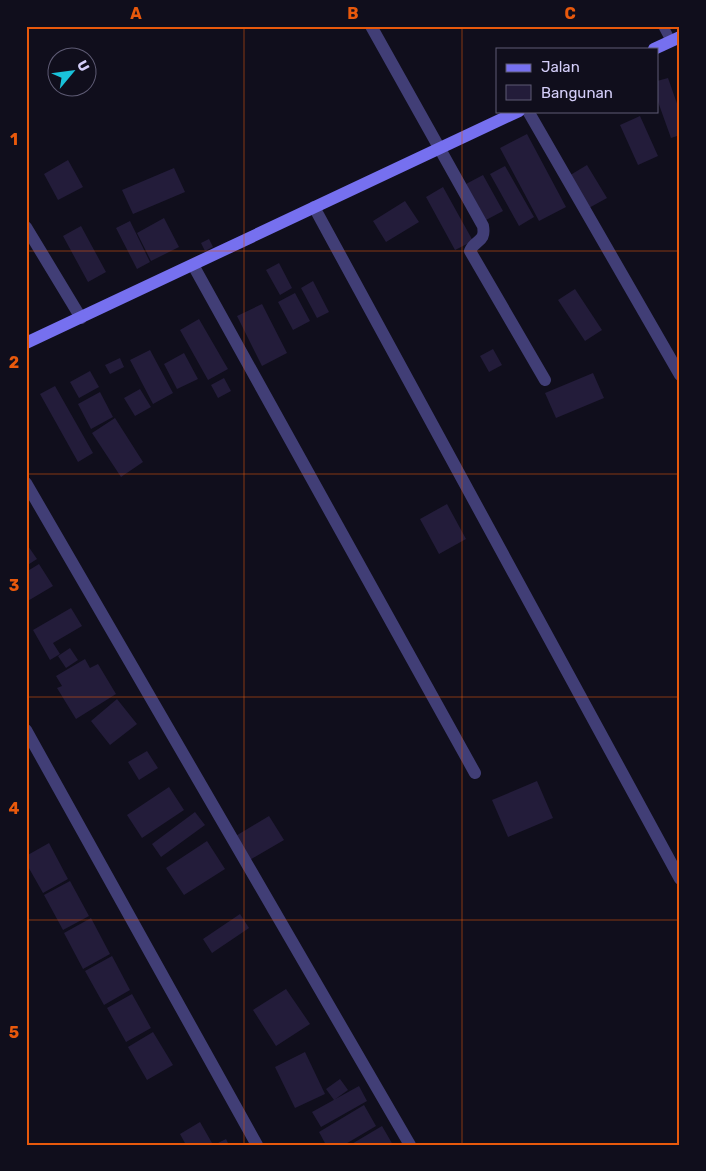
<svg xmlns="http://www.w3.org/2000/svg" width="706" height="1171" font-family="Rubik,sans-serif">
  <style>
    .building { fill: #231c3a }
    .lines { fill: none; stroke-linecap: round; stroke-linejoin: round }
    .lane { stroke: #413e76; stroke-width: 10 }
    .street { stroke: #413e76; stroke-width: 12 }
    .secondary { stroke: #7670ef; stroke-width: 12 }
    .grid { fill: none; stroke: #e8590c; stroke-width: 1; stroke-opacity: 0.55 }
    .neatline { fill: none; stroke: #e8590c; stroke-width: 2 }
    .grid-label { font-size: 16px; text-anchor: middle; font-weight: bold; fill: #e8590c }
  </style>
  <rect width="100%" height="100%" fill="#100e1c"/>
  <!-- building -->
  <path class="building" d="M668,78L680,112V135L671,138L657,99V81Z
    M640,116L658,156L638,165L620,125Z
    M527,134L566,207L539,221L500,148Z
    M68,160L83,187L58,200L44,174Z
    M587,165L607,198L587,209L567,177Z
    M505,166L534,217L519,226L490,174Z
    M174,168L185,192L133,214L122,190Z
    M483,175L503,211L486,220L466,184Z
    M443,187L473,241L455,250L426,197Z
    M405,201L419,222L386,242L373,221Z
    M164,218L179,247L151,261L137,233Z
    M130,221L150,262L137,269L116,228Z
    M81,226L106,272L88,282L63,236Z
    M209,239L213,247L205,251L201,243Z
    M279,263L292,288L280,295L266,270Z
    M313,281L329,312L317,318L301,288Z
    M575,289L602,330L585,341L558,300Z
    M295,293L310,321L293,330L278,302Z
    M262,304L287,353L262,366L237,316Z
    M199,319L228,369L208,380L180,330Z
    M493,349L502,365L489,372L480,356Z
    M150,350L173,393L153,404L130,360Z
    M184,353L198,379L177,389L164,364Z
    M120,358L124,367L110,374L105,365Z
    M90,371L99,387L79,398L70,382Z
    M593,373L604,398L556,418L545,393Z
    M224,378L231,391L218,398L211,385Z
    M55,386L93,453L78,462L40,394Z
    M140,389L151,407L135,416L124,398Z
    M100,392L113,417L91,429L78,404Z
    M115,418L143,462L121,477L92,433Z
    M447,504L466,539L439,554L420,519Z
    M26,543L37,559L26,566Z
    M39,564L53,586L26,602V572Z
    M71,608L82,626L53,643L60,654L50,660L33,630Z
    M70,648L78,660L66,668L58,656Z
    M85,659L90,668L98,664L116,694L76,719L57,688L62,686L56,676Z
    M117,699L137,724L110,745L91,721Z
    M147,751L158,768L139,780L128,762Z
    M537,781L553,818L508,837L492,800Z
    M169,787L184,810L142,838L127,815Z
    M195,812L205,825L161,857L152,844Z
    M269,816L284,840L248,861L234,837Z
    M207,841L225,869L184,895L166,868Z
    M49,843L68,879L43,893L26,863V856Z
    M70,881L89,916L63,930L44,895Z
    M240,914L249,928L212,953L203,939Z
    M91,918L110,954L83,969L64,933Z
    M112,956L130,990L104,1005L85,971Z
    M286,989L310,1024L276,1046L253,1010Z
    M132,994L151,1028L126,1042L107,1008Z
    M153,1032L173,1065L147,1080L128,1047Z
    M305,1052L325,1094L295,1108L275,1067Z
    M340,1079L348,1090L334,1100L326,1089Z
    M359,1086L367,1101L321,1127L312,1112Z
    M364,1105L376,1126L344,1145H326L319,1132Z
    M200,1122L212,1143L209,1145H186L180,1134Z
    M382,1126L393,1145H350Z
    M226,1139L229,1145H214Z"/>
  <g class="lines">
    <!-- lane -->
    <path class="lane" d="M663,26L671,41"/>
    <!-- street -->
    <path class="street" d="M371,26L483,226C486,243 475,239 470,251L545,380
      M528,111L680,375
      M314,207L680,879
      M26,227L81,318
      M193,265L475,773
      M26,483L410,1145
      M26,730L257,1145"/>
    <!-- secondary -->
    <path class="secondary" d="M654,49L680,37
      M26,343L519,111"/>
  </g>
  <!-- grid -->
  <path class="grid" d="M244,26V1145M462,26V1145M26,251H680M26,474H680M26,697H680M26,920H680"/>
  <!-- border -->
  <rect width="706" height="1171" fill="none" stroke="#100e1c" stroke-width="55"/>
  <!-- legend -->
  <rect x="496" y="48" width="162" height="65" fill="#100e1c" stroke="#5e5b74"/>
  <rect x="506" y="64" width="25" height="8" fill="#7670ef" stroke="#5e5b74"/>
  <text x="541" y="72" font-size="15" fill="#d4cef9">Jalan</text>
  <rect x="506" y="85" width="25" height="15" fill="#231c3a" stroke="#5e5b74"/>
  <text x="541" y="98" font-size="15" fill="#d4cef9">Bangunan</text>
  <!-- north arrow -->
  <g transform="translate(72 72) rotate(61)"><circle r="24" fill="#100e1c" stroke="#5e5b74"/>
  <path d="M0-4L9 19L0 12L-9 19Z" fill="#19c2da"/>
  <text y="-8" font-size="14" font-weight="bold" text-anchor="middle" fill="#d4cef9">U</text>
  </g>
  <rect x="28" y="28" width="650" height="1116" class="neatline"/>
  <g class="grid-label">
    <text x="136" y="19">A</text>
    <text x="353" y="19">B</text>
    <text x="570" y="19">C</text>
    <text x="14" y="145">1</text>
    <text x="14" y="368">2</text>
    <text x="14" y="591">3</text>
    <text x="14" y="814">4</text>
    <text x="14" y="1038">5</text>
  </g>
</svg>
